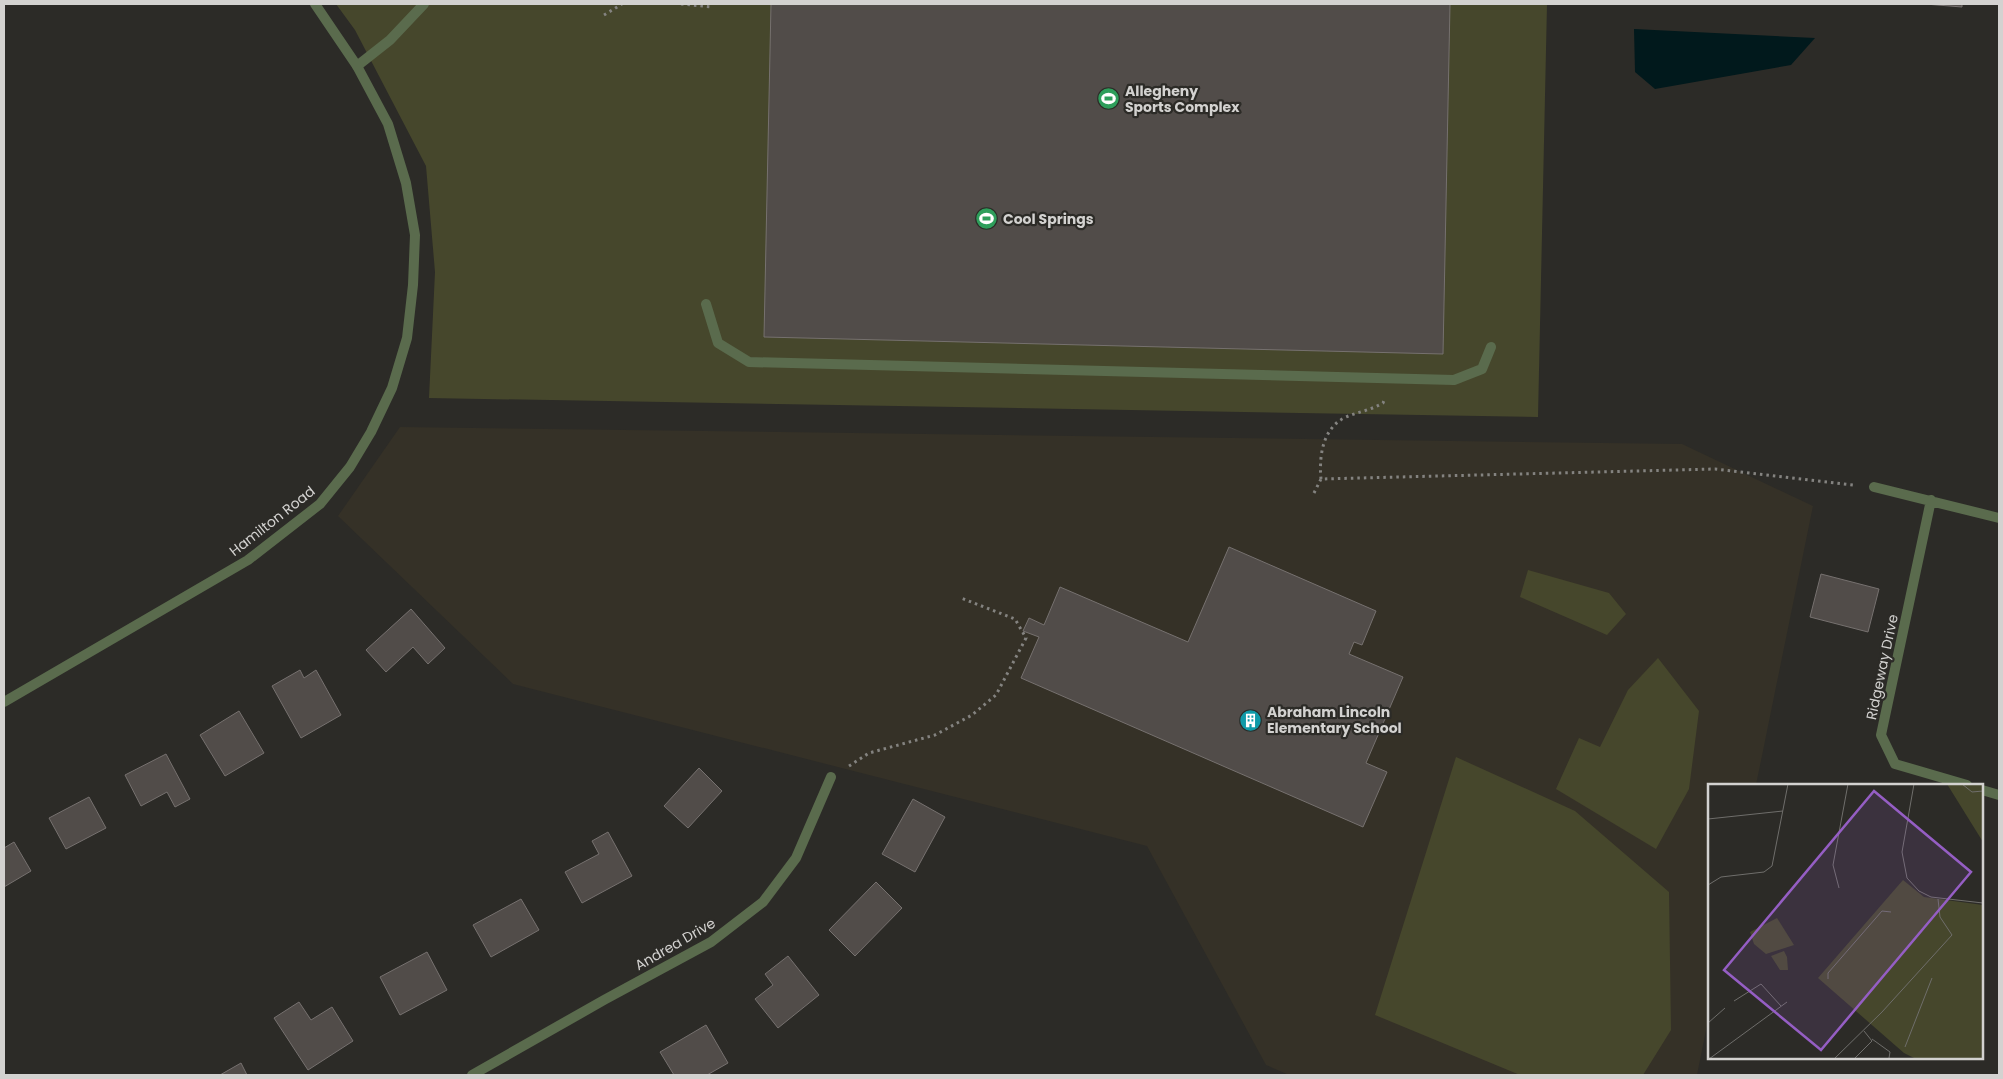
<svg xmlns="http://www.w3.org/2000/svg" width="2003" height="1079" font-family="Poppins,sans-serif">
  <style>
    .built { fill: #353127 }
    .green { fill: #46472c }
    .water { fill: #01191c }
    .building { fill: #514c49; stroke: #76716f }
    .lines { fill: none; stroke-linecap: round; stroke-linejoin: round }
    .path { stroke: #848380; stroke-width: 3; stroke-dasharray: 2.5 4; stroke-linecap: butt }
    .service { stroke: #5a6b4d; stroke-width: 10 }
    .minor { stroke: #5a6b4d; stroke-width: 10 }
    .tertiary { stroke: #5a6b4d; stroke-width: 10 }
    .labels { text-anchor: middle; dominant-baseline: central; stroke-width: 4.5; stroke-linejoin: round; paint-order: stroke }
    .poi-label { font-size: 14px; font-weight: bold; fill: #d3d2d0; stroke: #2c2b27; text-anchor: start }
    .street-label { font-size: 14px; fill: #d3d2d0; stroke: #2c2b27 }
    .inset-road { fill: none; stroke: #6f6e6b; stroke-width: 1 }
    .view { fill: #955ec4; fill-opacity: 0.15; stroke: #955ec4; stroke-width: 2.5 }
    .inset-edge { fill: none; stroke: #d3d2d0; stroke-width: 2.5 }
  </style>
  <rect width="100%" height="100%" fill="#2c2b27"/>
  <!-- built -->
  <path class="built" d="M400,427L1682,444L1813,506L1756,785H1709V1015L1697,1075H1289L1266,1065L1147,846L513,684L338,516Z"/>
  <!-- green -->
  <path class="green" d="M336,4H1547L1538,417L429,398L435,272L426,166L355,30Z
    M1528,570L1609,593L1626,614L1607,635L1520,597Z
    M1658,658L1699,711L1689,789L1656,849L1556,789L1579,738L1600,747L1628,690Z
    M1456,757L1575,811L1669,892L1671,1030L1643,1075H1520L1375,1015Z"/>
  <!-- water -->
  <path class="water" d="M1634,29L1815,38L1791,65L1655,89L1635,72Z"/>
  <!-- building -->
  <path class="building" d="M771,4H1450L1443,354L764,337Z
    M1925,4H1962V7Z
    M1229,547L1376,611L1362,645L1354,642L1349,654L1403,677L1366,763L1387,772L1363,827L1021,678L1039,637L1023,631L1029,618L1044,625L1060,587L1188,642Z
    M1821,574L1879,589L1868,632L1810,617Z
    M411,609L445,648L428,664L413,647L386,672L366,650Z
    M300,670L304,678L316,670L341,715L301,738L272,686Z
    M239,711L264,753L225,776L200,735Z
    M166,754L190,799L175,807L167,792L141,806L125,775Z
    M699,768L722,791L688,828L664,806Z
    M89,797L106,828L66,849L49,818Z
    M913,799L945,817L915,872L882,854Z
    M608,832L632,876L582,903L565,872L599,854L592,841Z
    M14,842L31,871L4,887V848Z
    M876,882L902,908L855,956L829,930Z
    M521,899L539,930L491,957L473,925Z
    M427,952L447,990L400,1015L380,977Z
    M788,956L819,995L778,1028L755,999L773,985L765,974Z
    M299,1002L311,1020L332,1007L353,1041L308,1070L274,1018Z
    M706,1025L728,1063L707,1075H674L660,1052Z
    M241,1063L247,1075H220Z"/>
  <g class="lines">
    <!-- path -->
    <path class="path" d="M681,4L713,7
      M604,15L622,4
      M1321,479C1319,457 1322,428 1346,417C1358,412 1371,410 1383,403L1385,398
      M1314,493L1321,479L1715,469L1853,485
      M849,766L869,753L935,735L972,715L996,695L1026,638L1015,619L961,598"/>
    <!-- service -->
    <path class="service" d="M357,66L390,40L424,4
      M706,304L718,343L749,362L1454,380L1482,369L1491,347"/>
    <!-- minor -->
    <path class="minor" d="M1874,487L1999,518
      M1931,500L1881,735L1895,764L1967,785
      M1982,790L1999,795
      M472,1075L604,1000L711,942L763,902L796,858L831,777"/>
    <!-- tertiary -->
    <path class="tertiary" d="M4,702L248,560L320,504L350,467L371,432L392,388L407,338L413,285L415,235L406,183L388,124L357,66L315,4"/>
  </g>
  <!-- icons -->
  <defs>
    <symbol id="stadium-disc" viewBox="-11 -11 22 22"><circle r="9.5" fill="#2e9e5b" stroke="#2c2b27"/><path d="M0-5a6.5 5 0 1 0 0 10a6.5 5 0 1 0 0-10ZM-3.5-1.8h7v3.6h-7Z" fill="#fff"/></symbol>
    <symbol id="building-disc" viewBox="-11 -11 22 22"><circle r="9.5" fill="#0f9aa8" stroke="#2c2b27"/><path d="M-4-6H4V6H1V3H-1V6H-4ZM-2.5-4.3h1.7v1.8h-1.7ZM.8-4.3h1.7v1.8H.8ZM-2.5-1h1.7V.8h-1.7ZM.8-1h1.7V.8H.8Z" fill="#fff"/></symbol>
  </defs>
  <g fill-rule="evenodd">
    <use href="#stadium-disc" x="1096" y="86" width="25" height="25"/>
    <use href="#stadium-disc" x="974" y="206" width="25" height="25"/>
    <use href="#building-disc" x="1238" y="708" width="25" height="25"/>
  </g>
  <g class="labels">
    <!-- poi labels -->
    <g class="poi-label">
      <text x="1125" y="91">Allegheny<tspan x="1125" dy="16">Sports Complex</tspan></text>
      <text x="1003" y="219">Cool Springs</text>
      <text x="1267" y="712">Abraham Lincoln<tspan x="1267" dy="16">Elementary School</tspan></text>
    </g>
    <!-- street labels -->
    <g class="street-label">
      <text transform="translate(272 521) rotate(-38)">Hamilton Road</text>
      <text transform="translate(1882 667) rotate(-78)">Ridgeway Drive</text>
      <text transform="translate(675 944) rotate(-30)">Andrea Drive</text>
    </g>
  </g>
  <!-- overview -->
  <g transform="translate(1708 784)">
    <rect width="275" height="275" fill="#2c2b27"/>
    <path d="M239,0H275V58ZM195,96L216,113L275,121V275H208L196,269L110,194ZM69,134L86,161L58,170L46,160L42,148ZM76,167L79,173L80,186H72L63,172Z" fill="#46472c"/>
    <path class="inset-road" d="M206,0L194,68L199,94L211,107L223,113L275,119M254,0L264,8L275,7M0,35L75,27M0,101L13,93L56,88L64,82L80,0M131,104L125,81L140,0M120,195V189L174,127L183,128M26,217L53,200L73,222M0,239L17,224M164,255L182,268L181,274M197,263L224,194M1,275L79,218M126,275L174,228L244,151L232,133L230,115M146,275L164,257L156,247"/>
    <path class="view" d="M166,7L263,88L113,266L16,186Z"/>
    <rect width="275" height="275" class="inset-edge"/>
  </g>
  <!-- border -->
  <rect width="2003" height="1079" fill="none" stroke="#d3d2d0" stroke-width="10"/>
</svg>
